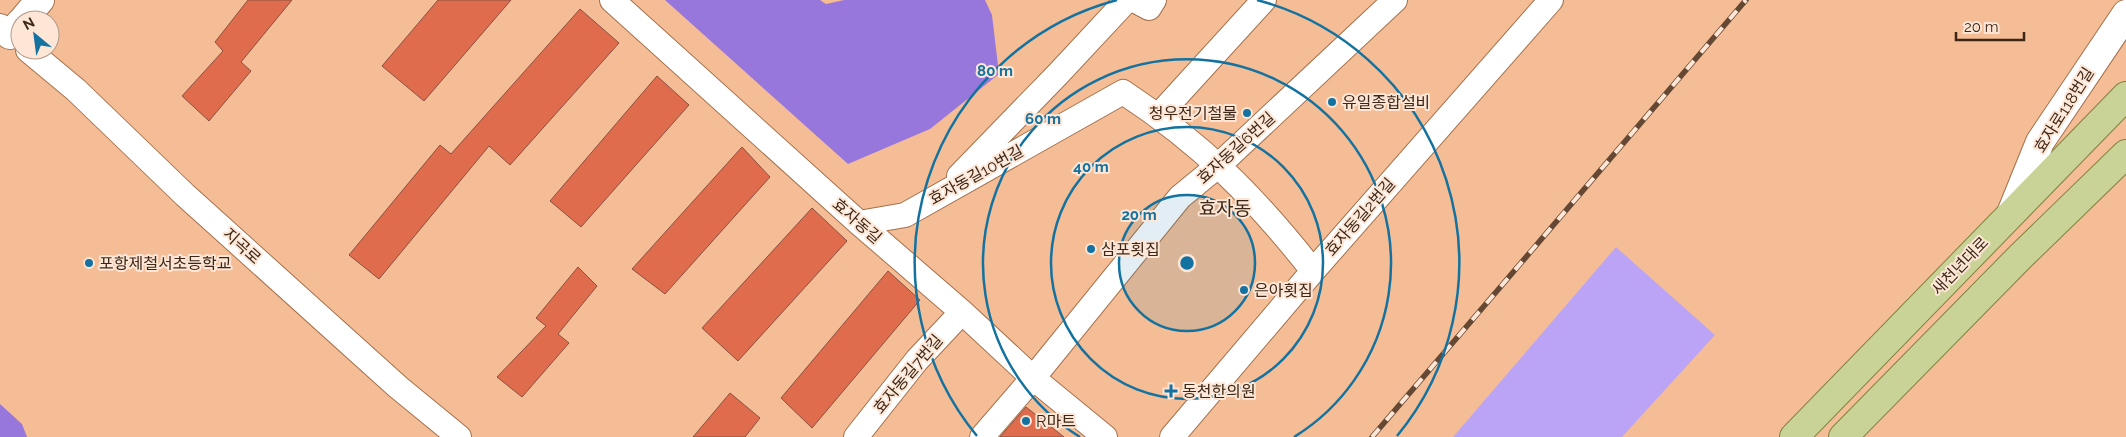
<svg xmlns="http://www.w3.org/2000/svg" width="2126" height="437" font-family="Raleway,'Noto Sans KR',sans-serif">
  <style>
    .green { fill: #bba4f5 }
    .forest { fill: #9877dd }
    .building { fill: #df6c4c; stroke: #8b5040 }
    .lines { fill: none; stroke-linecap: round; stroke-linejoin: round }
    .street-casing { stroke: #a4714c; stroke-width: 26 }
    .secondary-casing { stroke: #a4714c; stroke-width: 30 }
    .primary-casing { stroke: #80833d; stroke-width: 30 }
    .street { stroke: #fff; stroke-width: 24 }
    .secondary { stroke: #fff; stroke-width: 28 }
    .primary { stroke: #c9d397; stroke-width: 28 }
    .rail-casing { stroke: #654833; stroke-width: 5.5 }
    .rail { stroke: #fde6d6; stroke-width: 4; stroke-dasharray: 11; stroke-linecap: butt }
    .ring { fill: none; stroke: #1372a0; stroke-width: 2.5 }
    .poi-dot { fill: #1372a0; stroke: #fde6d6; stroke-width: 2 }
    .labels { text-anchor: middle; dominant-baseline: central; stroke-width: 4; stroke-linejoin: round; paint-order: stroke }
    .poi-label { font-size: 16px; fill: #3c2717; stroke: #fde6d6; text-anchor: start }
    .street-label { font-size: 16px; fill: #3c2717; stroke: #fde6d6 }
    .quarter-label { font-size: 19px; fill: #3c2717; stroke: #fde6d6 }
    .centre { fill: #1372a0; stroke: #fde6d6; stroke-width: 2.5 }
    .ring-label { font-size: 15px; text-anchor: middle; font-weight: bold; fill: #1372a0; stroke: #fde6d6; stroke-width: 4; stroke-linejoin: round; paint-order: stroke }
  </style>
  <rect width="100%" height="100%" fill="#f5bd96"/>
  <!-- green -->
  <path class="green" d="M1616,247L1715,335L1622,437H1453Z"/>
  <!-- forest -->
  <path class="forest" d="M665,0H820L826,4L844,0H985L992,15L999,74L930,129L848,164Z
    M0,404L22,424L27,437H0Z"/>
  <!-- building -->
  <path class="building" d="M248,0H292L241,62L251,71L209,121L182,96L223,51L215,42Z
    M438,0H511L424,101L382,66Z
    M580,9L619,43L510,165L489,146L379,279L349,255L440,145L451,154Z
    M657,76L689,105L581,227L550,201Z
    M742,147L770,177L665,294L632,269Z
    M812,208L847,241L738,361L702,328Z
    M578,267L597,286L558,334L569,343L522,397L497,377L546,326L536,318Z
    M888,271L920,300L812,428L781,398Z
    M730,393L760,418L745,437H693Z
    M1026,407L1064,437H1000Z"/>
  <g class="lines">
    <defs>
      <path id="street" d="M612,0L859,223L962,312L1033,378L1105,437
        M1134,0L1149,8L1154,0
        M28,50L76,90L185,195L398,387L459,437
        M1159,115L1264,0
        M959,176L1059,73L1127,0
        M859,223L905,215L1123,92C1202,144 1255,197 1313,271
        M856,437L917,360L962,312
        M982,437L1033,378L1180,197L1219,165L1395,0
        M1172,437L1313,271L1551,0"/>
      <path id="secondary" d="M23,20L40,0
        M0,28L10,35L20,23
        M2012,211L2040,142L2126,14"/>
      <path id="primary" d="M1794,437L2126,96
        M1843,437L2020,257L2126,154"/>
    </defs>
    <!-- street casing -->
    <use href="#street" class="street-casing"/>
    <!-- secondary casing -->
    <use href="#secondary" class="secondary-casing"/>
    <!-- primary casing -->
    <use href="#primary" class="primary-casing"/>
    <!-- street -->
    <use href="#street" class="street"/>
    <!-- secondary -->
    <use href="#secondary" class="secondary"/>
    <!-- primary -->
    <use href="#primary" class="primary"/>
    <defs>
      <path id="rail" d="M1372,437L1746,0"/>
    </defs>
    <!-- rail casing -->
    <use href="#rail" class="rail-casing"/>
    <!-- rail -->
    <use href="#rail" class="rail"/>
  </g>
  <!-- distance rings -->
  <circle cx="1187" cy="263" r="68" fill="#1372a0" fill-opacity=".12"/>
  <g class="ring">
    <circle cx="1187" cy="263" r="68"/>
    <circle cx="1187" cy="263" r="136"/>
    <path d="M1080 437A204 204 0 1 1 1294 437"/>
    <path d="M977 436A272 272 0 0 1 1117 0M1257 0A272 272 0 0 1 1397 436"/>
  </g>
  <!-- markers -->
  <g class="poi-dot">
    <circle cx="1332" cy="102" r="5"/>
    <circle cx="1247" cy="113" r="5"/>
    <circle cx="1091" cy="249" r="5"/>
    <circle cx="89" cy="263" r="5"/>
    <circle cx="1244" cy="290" r="5"/>
    <path d="M1168.5 383.5h5v5h5v5h-5v5h-5v-5h-5v-5h5z"/>
    <circle cx="1026" cy="421" r="5"/>
  </g>
  <g class="labels">
    <!-- poi labels -->
    <g class="poi-label">
      <text x="1342" y="102">유일종합설비</text>
      <text x="1237" y="113" text-anchor="end">청우전기철물</text>
      <text x="1101" y="249">삼포횟집</text>
      <text x="99" y="263">포항제철서초등학교</text>
      <text x="1254" y="290">은아횟집</text>
      <text x="1182" y="391">동천한의원</text>
      <text x="1036" y="421">R마트</text>
    </g>
    <!-- street labels -->
    <g class="street-label">
      <text transform="translate(2064 110) rotate(-58)">효자로118번길</text>
      <text transform="translate(1236 148) rotate(-42)">효자동길6번길</text>
      <text transform="translate(976 175) rotate(-29)">효자동길10번길</text>
      <text transform="translate(1360 217) rotate(-49)">효자동길2번길</text>
      <text transform="translate(857 221) rotate(41)">효자동길</text>
      <text transform="translate(242 246) rotate(42)">지곡로</text>
      <text transform="translate(1960 266) rotate(-46)">새천년대로</text>
      <text transform="translate(908 374) rotate(-50)">효자동길7번길</text>
    </g>
    <!-- quarter labels -->
    <g class="quarter-label">
      <text x="1225" y="208">효자동</text>
    </g>
  </g>
  <circle cx="1187" cy="263" r="8" class="centre"/>
  <g class="ring-label">
    <text x="995" y="76">80 m</text>
    <text x="1043" y="124">60 m</text>
    <text x="1091" y="172">40 m</text>
    <text x="1139" y="220">20 m</text>
  </g>
  <!-- north arrow -->
  <g transform="translate(35 35) rotate(331)"><circle r="24" fill="#fde6d6" stroke="#b09a8a"/>
  <path d="M0-4L9 19L0 12L-9 19Z" fill="#1372a0"/>
  <text y="-8" font-size="14" font-weight="bold" text-anchor="middle" fill="#3c2717">N</text>
  </g>
  <!-- scale -->
  <path d="M1956 32v8h68v-8" fill="none" stroke="#3c2717" stroke-width="2.5"/>
  <text x="1964" y="32" font-size="15" fill="#3c2717" stroke="#fde6d6" stroke-width="4" paint-order="stroke">20 m</text>
</svg>
